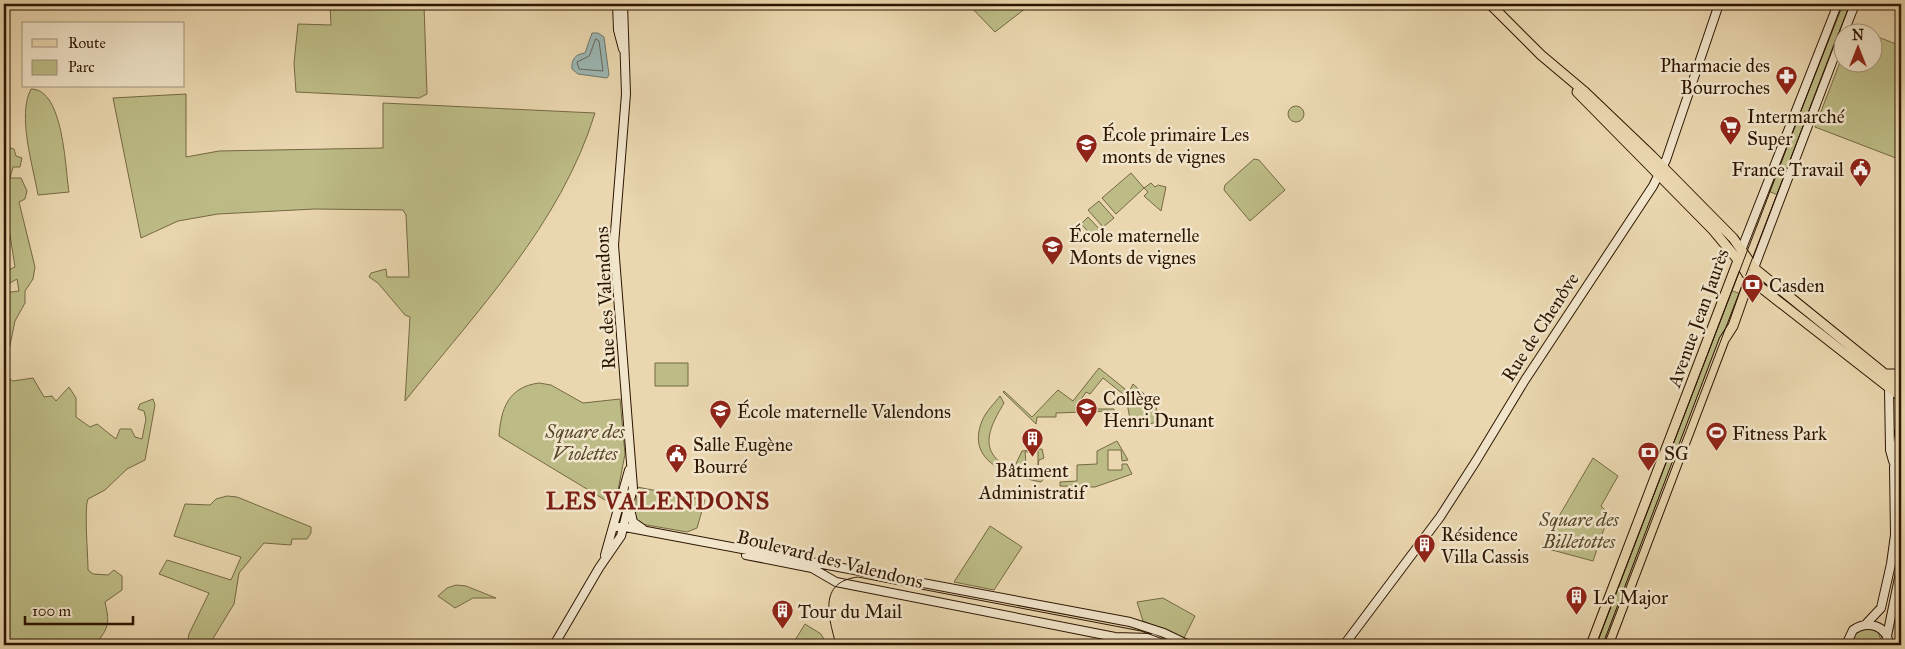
<svg xmlns="http://www.w3.org/2000/svg" width="1905" height="649" font-family="'IM FELL Great Primer',serif">
  <style>
    .green { fill: #bdbc86; stroke: #756843 }
    .water { fill: #9bb7b4; stroke: #6f766c }
    .lines { fill: none; stroke-linecap: round; stroke-linejoin: round }
    .shore { stroke: #64665a; stroke-width: 1 }
    .secondary-casing { stroke: #2d1500; stroke-width: 10 }
    .primary-casing { stroke: #2d1500; stroke-width: 11 }
    .secondary { stroke: #f1e5cb; stroke-width: 8 }
    .primary { stroke: #ead7af; stroke-width: 9 }
    .tram { stroke: #2d1500; stroke-width: 1 }
    .labels { text-anchor: middle; dominant-baseline: central; stroke-width: 5; stroke-linejoin: round; paint-order: stroke }
    .poi-label { font-size: 19px; fill: #2d1500; stroke: #f1e5cb; text-anchor: start }
    .street-label { font-size: 19px; fill: #2d1500; stroke: #f1e5cb }
    .park-label { font-size: 19px; font-style: italic; fill: #584728; stroke: #f1e5cb }
    .district-label { font-size: 24px; font-weight: bold; letter-spacing: 1px; fill: #7a1f14; stroke: #f1e5cb }
  </style>
  <rect width="100%" height="100%" fill="#ead7af"/>
  <filter id="stains"><feTurbulence type="fractalNoise" baseFrequency=".004" numOctaves="4"/><feColorMatrix values="0 0 0 0 .2 0 0 0 0 .09 0 0 0 0 .02 0 0 0 .5 -.17"/></filter>
  <radialGradient id="worn" r=".72"><stop offset=".6" stop-color="#630" stop-opacity="0"/><stop offset="1" stop-color="#630" stop-opacity=".3"/></radialGradient>
  <!-- green -->
  <path class="green" d="M330,4L424,5L427,94L419,98L296,92L294,63L298,24L331,25Z
    M968,4H1031L995,32Z
    M1840,4H1852L1778,195L1768,191Z
    M1873,35L1901,46V160L1815,127L1842,57V62H1872Z
    M31,89C64,89 65,169 69,192L38,195C33,166 17,115 31,89Z
    M186,94V157L219,151L383,148V103L595,113C561,224 476,312 405,401L410,317L405,315L378,283L369,277L371,273L386,269L387,277H409L406,215L403,210L315,209L218,214L178,221L141,238L113,98Z
    M1288 114a8 8 0 1 1 16 0a8 8 0 1 1-16 0Z
    M4,146L14,149L16,156L22,158L20,167H13L10,178H21L27,191L25,199L19,202L35,267L33,279L25,291V303L15,321L4,374V293L19,291L17,279L8,284L4,272L15,267L10,235H4V223L8,221L4,208Z
    M1254,159L1259,160L1285,190L1250,221L1224,190L1225,185Z
    M1131,173L1144,188L1151,183L1155,187L1158,185L1166,187L1161,211L1144,196L1148,192L1144,188L1116,214L1102,198Z
    M1099,201L1114,218L1103,227L1088,210Z
    M1088,217L1103,233L1096,240L1081,224Z
    M1730,290L1741,294L1605,645H1594Z
    M655,363H688V386H655Z
    M1099,368L1125,389L1123,394L1103,378L1090,394L1086,392L1078,404L1083,409H1114V419H1109V411L1056,413V417H1037L1036,424L1003,392L1004,391L1032,417L1058,390L1073,401Z
    M4,376L13,381L33,378L44,397L52,396L56,401L69,387L76,398V417L90,427L97,424L116,439L120,429H131L135,437L142,439L146,419L144,411L138,409L140,404L153,399L155,405L145,460L127,469L105,490L88,499C84,509 88,555 88,570L93,574L108,575L114,570L122,576V590L105,602C109,621 110,626 98,641L99,645H4Z
    M539,383L551,385L583,403L620,399L625,454L615,506L499,436C501,409 508,387 539,383Z
    M1133,384L1155,404L1160,421L1132,429L1126,398Z
    M1000,396L1004,403C988,430 977,453 1013,470L1022,451L1042,449L1044,458L1039,460L1038,465V451L1025,452L1027,475L1029,478H1044L1041,482C1011,476 965,463 982,421C986,411 994,404 1000,396Z
    M1117,441L1128,460L1122,461L1121,450H1108V470H1122V464H1127L1132,474L1095,487L1060,486V482L1077,481V465L1097,464V451Z
    M1593,458L1618,476L1601,506L1609,514L1593,561L1541,547Z
    M637,487L705,500L697,528L687,532L641,524L635,516Z
    M227,496L237,497L311,527V533L307,539H292L291,545L264,543L239,573L234,604L209,645H201L188,639L189,634L209,593L159,574L167,560L231,580L241,557L174,536L185,504L210,505L216,499Z
    M990,526L1022,547L994,590L954,582Z
    M456,585L466,586L496,598H473L455,608L438,596L447,588Z
    M1163,598L1195,616L1184,638L1143,621L1137,602Z
    M805,624L821,634L827,645H792Z
    M1868,628L1878,632L1883,645H1850C1852,635 1857,629 1868,628Z"/>
  <!-- water -->
  <path class="water" d="M592,33H598L604,37L609,75L607,78L578,74L572,69C571,59 576,54 585,53Z"/>
  <g class="lines">
    <!-- shore -->
    <path class="shore" d="M596,39L599,41L603,71L579,69L577,62L589,56Z"/>
    <defs>
      <path id="secondary" d="M617,4L618,30L623,49
        M1844,32L1855,4
        M1742,248L1838,4
        M1754,268L1842,36
        M1889,388L1890,450L1893,461
        M630,509L633,522L643,529
        M614,527H625L1130,622L1164,633L1189,645
        M605,555L629,470
        M746,555L812,568L836,582L1115,637L1152,638L1169,645
        M1866,624L1881,608L1891,564L1895,535L1894,467L1901,422
        M1887,636L1901,568
        M554,645L599,568L621,536L633,488L614,245L626,94L623,4
        M1344,645L1440,517L1476,461L1525,380L1653,186L1666,160L1719,4
        M1846,645L1853,630C1868,620 1887,625 1889,645"/>
      <path id="primary" d="M1490,4L1541,55L1585,92L1652,156L1733,238L1754,268L1901,387
        M1577,92L1713,230L1738,260L1750,279L1901,397
        M1885,374H1901
        M1591,645L1739,258
        M1608,645L1724,340L1733,326L1751,275"/>
    </defs>
    <!-- secondary casing -->
    <use href="#secondary" class="secondary-casing"/>
    <!-- primary casing -->
    <use href="#primary" class="primary-casing"/>
    <!-- secondary -->
    <use href="#secondary" class="secondary"/>
    <!-- primary -->
    <use href="#primary" class="primary"/>
    <!-- tram -->
    <path class="tram" d="M836,645C829,618 817,582 858,577L1141,631L1179,645
      M1596,645L1842,4
      M1604,645L1850,4"/>
  </g>
  <!-- icons -->
  <defs>
    <symbol id="pharmacy-pin" viewBox="-11 -11 22 30"><path d="M0 17L-7.5 6A9.5 9.5 0 1 1 7.5 6Z" fill="#8f2418" stroke="#f1e5cb"/><path d="M-2-6h4v4h4v4h-4v4h-4v-4h-4v-4h4Z" fill="#fff"/></symbol>
    <symbol id="supermarket-pin" viewBox="-11 -11 22 30"><path d="M0 17L-7.5 6A9.5 9.5 0 1 1 7.5 6Z" fill="#8f2418" stroke="#f1e5cb"/><path d="M-6-5.5h2.5l.6 2H6L4.5 2H-2.5L-4.4-4H-6ZM-1.5 3.2a1.3 1.3 0 1 0 .1 0ZM3 3.2a1.3 1.3 0 1 0 .1 0Z" fill="#fff"/></symbol>
    <symbol id="school-pin" viewBox="-11 -11 22 30"><path d="M0 17L-7.5 6A9.5 9.5 0 1 1 7.5 6Z" fill="#8f2418" stroke="#f1e5cb"/><path d="M0-5L7-2L0 1L-7-2ZM-4 1L0 2.5L4 1V4Q0 6-4 4Z" fill="#fff"/></symbol>
    <symbol id="civic-pin" viewBox="-11 -11 22 30"><path d="M0 17L-7.5 6A9.5 9.5 0 1 1 7.5 6Z" fill="#8f2418" stroke="#f1e5cb"/><path d="M-.6-6.5H3V-4.5H.6V-3L4-1V1h2V6H-6V1h2V-1L-.6-3ZM-1.2 2.5V6h2.4V2.5Z" fill="#fff"/></symbol>
    <symbol id="bank-pin" viewBox="-11 -11 22 30"><path d="M0 17L-7.5 6A9.5 9.5 0 1 1 7.5 6Z" fill="#8f2418" stroke="#f1e5cb"/><path d="M-6-4H6V4H-6ZM0-2.3a2.3 2.3 0 1 0 0 4.6a2.3 2.3 0 1 0 0-4.6Z" fill="#fff"/></symbol>
    <symbol id="stadium-pin" viewBox="-11 -11 22 30"><path d="M0 17L-7.5 6A9.5 9.5 0 1 1 7.5 6Z" fill="#8f2418" stroke="#f1e5cb"/><path d="M0-5a6.5 5 0 1 0 0 10a6.5 5 0 1 0 0-10ZM-3.5-1.8h7v3.6h-7Z" fill="#fff"/></symbol>
    <symbol id="building-pin" viewBox="-11 -11 22 30"><path d="M0 17L-7.5 6A9.5 9.5 0 1 1 7.5 6Z" fill="#8f2418" stroke="#f1e5cb"/><path d="M-4-6H4V6H1V3H-1V6H-4ZM-2.5-4.3h1.7v1.8h-1.7ZM.8-4.3h1.7v1.8H.8ZM-2.5-1h1.7V.8h-1.7ZM.8-1h1.7V.8H.8Z" fill="#fff"/></symbol>
  </defs>
  <g fill-rule="evenodd">
    <use href="#pharmacy-pin" x="1774" y="64" width="25" height="34"/>
    <use href="#supermarket-pin" x="1718" y="114" width="25" height="34"/>
    <use href="#school-pin" x="1074" y="132" width="25" height="34"/>
    <use href="#civic-pin" x="1848" y="156" width="25" height="34"/>
    <use href="#school-pin" x="1040" y="234" width="25" height="34"/>
    <use href="#bank-pin" x="1740" y="272" width="25" height="34"/>
    <use href="#school-pin" x="1074" y="396" width="25" height="34"/>
    <use href="#school-pin" x="708" y="398" width="25" height="34"/>
    <use href="#stadium-pin" x="1704" y="420" width="25" height="34"/>
    <use href="#building-pin" x="1020" y="426" width="25" height="34"/>
    <use href="#bank-pin" x="1636" y="440" width="25" height="34"/>
    <use href="#civic-pin" x="664" y="442" width="25" height="34"/>
    <use href="#building-pin" x="1412" y="532" width="25" height="34"/>
    <use href="#building-pin" x="1564" y="584" width="25" height="34"/>
    <use href="#building-pin" x="770" y="598" width="25" height="34"/>
  </g>
  <g class="labels">
    <!-- poi labels -->
    <g class="poi-label">
      <text x="1770" y="65" text-anchor="end">Pharmacie des<tspan x="1770" dy="22">Bourroches</tspan></text>
      <text x="1747" y="116">Intermarché<tspan x="1747" dy="22">Super</tspan></text>
      <text x="1102" y="134">École primaire Les<tspan x="1102" dy="22">monts de vignes</tspan></text>
      <text x="1844" y="169" text-anchor="end">France Travail</text>
      <text x="1069" y="235">École maternelle<tspan x="1069" dy="22">Monts de vignes</tspan></text>
      <text x="1769" y="285">Casden</text>
      <text x="1103" y="398">Collège<tspan x="1103" dy="22">Henri Dunant</tspan></text>
      <text x="737" y="411">École maternelle Valendons</text>
      <text x="1732" y="433">Fitness Park</text>
      <text x="693" y="444">Salle Eugène<tspan x="693" dy="22">Bourré</tspan></text>
      <text x="1664" y="453">SG</text>
      <text x="1032" y="470" text-anchor="middle">Bâtiment<tspan x="1032" dy="22">Administratif</tspan></text>
      <text x="1441" y="534">Résidence<tspan x="1441" dy="22">Villa Cassis</tspan></text>
      <text x="1593" y="597">Le Major</text>
      <text x="798" y="611">Tour du Mail</text>
    </g>
    <!-- street labels -->
    <g class="street-label">
      <text transform="translate(605 298) rotate(-93)">Rue des Valendons</text>
      <text transform="translate(1698 318) rotate(-70)">Avenue Jean Jaurès</text>
      <text transform="translate(1540 327) rotate(-57)">Rue de Chenôve</text>
      <text transform="translate(830 559) rotate(14)">Boulevard des Valendons</text>
    </g>
    <!-- park labels -->
    <g class="park-label">
      <text x="585" y="431">Square des<tspan x="585" dy="22">Violettes</tspan></text>
      <text x="1579" y="519">Square des<tspan x="1579" dy="22">Billetottes</tspan></text>
    </g>
    <!-- district labels -->
    <g class="district-label">
      <text x="658" y="501">LES VALENDONS</text>
    </g>
  </g>
  <!-- margin -->
  <rect width="1905" height="649" fill="none" stroke="#ead7af" stroke-width="20"/>
  <rect x="5" y="5" width="1895" height="639" fill="none" stroke="#2d1500" stroke-width="2.5"/>
  <rect x="10" y="10" width="1885" height="629" fill="none" stroke="#2d1500"/>
  <!-- legend -->
  <rect x="22" y="22" width="162" height="65" fill="#f1e5cb" stroke="#a3927a"/>
  <rect x="32" y="39" width="25" height="8" fill="#ead7af" stroke="#a3927a"/>
  <text x="68" y="48" font-size="15" fill="#2d1500">Route</text>
  <rect x="32" y="60" width="25" height="15" fill="#bdbc86" stroke="#a3927a"/>
  <text x="68" y="72" font-size="15" fill="#2d1500">Parc</text>
  <!-- north arrow -->
  <g transform="translate(1858 48)"><circle r="24" fill="#f1e5cb" stroke="#a3927a"/>
  <path d="M0-4L9 19L0 12L-9 19Z" fill="#8f2418"/>
  <text y="-8" font-size="14" font-weight="bold" text-anchor="middle" fill="#2d1500">N</text>
  </g>
  <!-- scale -->
  <path d="M25 616v8h108v-8" fill="none" stroke="#2d1500" stroke-width="2.5"/>
  <text x="32" y="616" font-size="15" fill="#2d1500" stroke="#f1e5cb" stroke-width="4" paint-order="stroke">100 m</text>
  <rect width="100%" height="100%" filter="url(#stains)"/>
  <rect width="100%" height="100%" fill="url(#worn)"/>
</svg>
